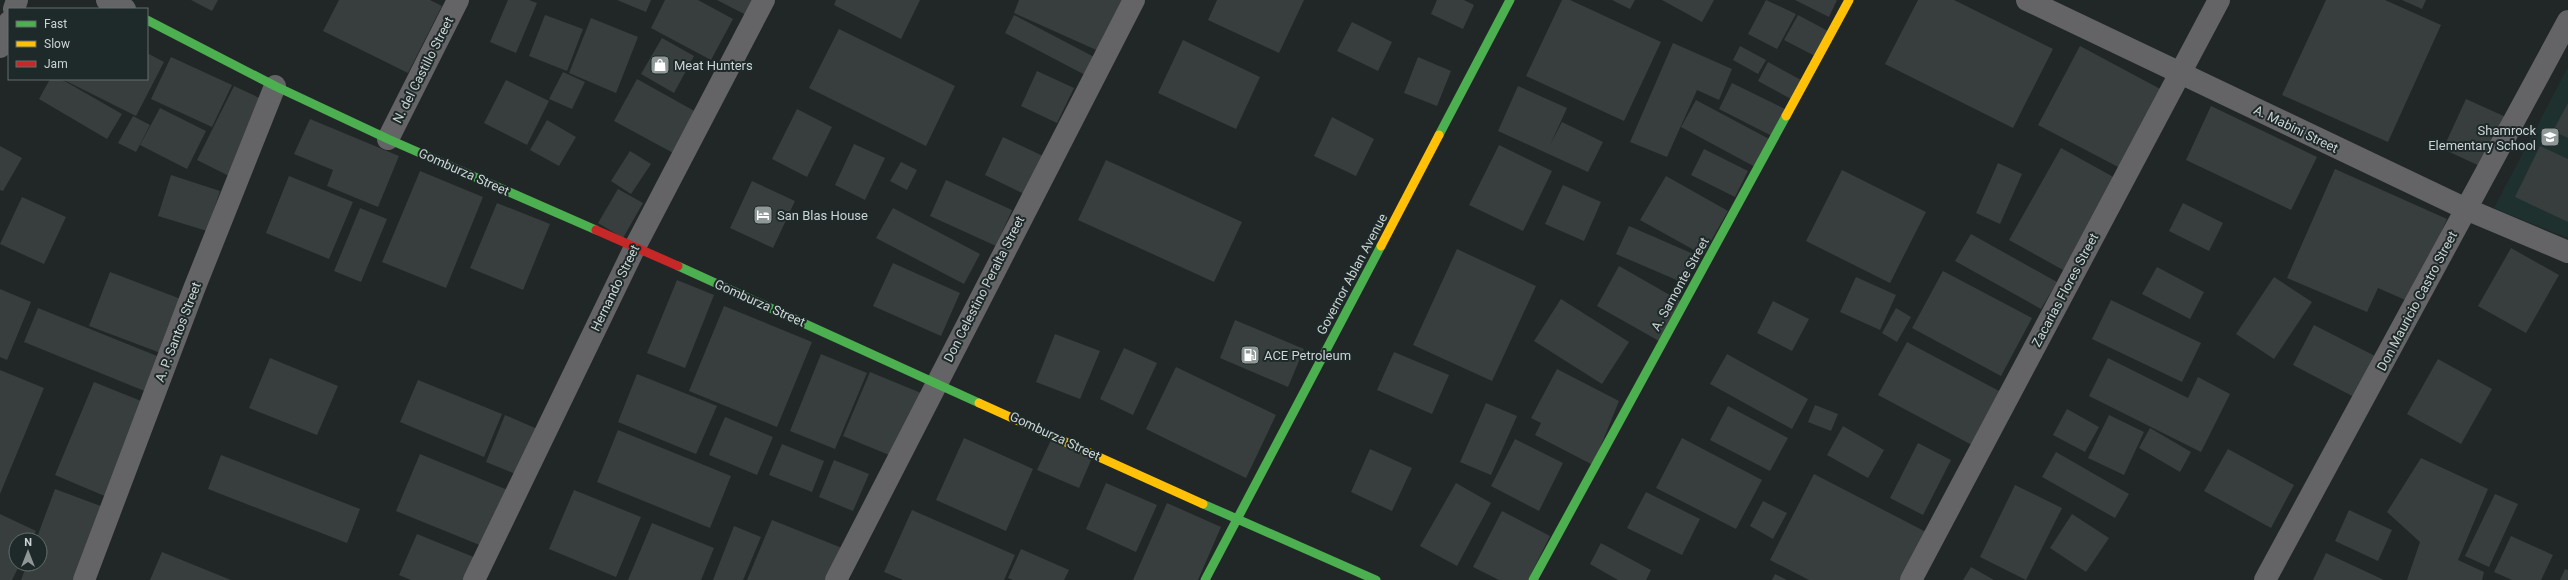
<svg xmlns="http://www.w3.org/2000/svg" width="2568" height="580" font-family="Roboto,sans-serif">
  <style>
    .built { fill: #1e312f }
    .building { fill: #383d3d }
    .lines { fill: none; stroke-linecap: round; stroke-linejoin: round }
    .street { stroke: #646466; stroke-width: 22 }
    .fast { stroke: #4caf50; stroke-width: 9 }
    .slow { stroke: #ffc107; stroke-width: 9 }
    .jam { stroke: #c62828; stroke-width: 9 }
    .labels { text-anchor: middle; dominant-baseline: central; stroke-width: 4; stroke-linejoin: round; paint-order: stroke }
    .poi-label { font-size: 13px; fill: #ccd3d3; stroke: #1e2a29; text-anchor: start }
    .street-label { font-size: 13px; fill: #ccd3d3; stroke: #1e2a29 }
  </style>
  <rect width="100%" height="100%" fill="#212727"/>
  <!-- built -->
  <path class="built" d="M2568,67V238L2494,208Z"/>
  <!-- building -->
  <path class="building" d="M191,0H218L212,11Z
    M339,0H430L442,6L408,73L323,31Z
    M508,0H529L537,3L516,53L490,42Z
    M617,0H651L646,12Z
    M665,0H698L733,19L711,60L651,28Z
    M717,0H757L748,16Z
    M836,0H920L901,39L834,5Z
    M1019,0H1125L1103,53L1014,13Z
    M1217,0H1304L1279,53L1208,20Z
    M1437,0H1464L1474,5L1463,29L1431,14Z
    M1562,0H1570L1661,42L1624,121L1526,76Z
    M1612,0H1635L1630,9Z
    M1662,0H1714L1702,22Z
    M1766,0L1796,14L1777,49L1748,34Z
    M1795,0H1837L1829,17Z
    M1918,0H1954L2053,49L2013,128L1885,64Z
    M2326,0H2385L2441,25L2388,142L2282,95Z
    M2402,0H2426L2422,9Z
    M545,15L583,29L567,71L529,56Z
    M1014,15L1096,58L1087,76L1005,33Z
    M1798,15L1828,31L1815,56L1784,40Z
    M591,18L638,37L616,93L569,73Z
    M1352,22L1392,42L1378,71L1337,51Z
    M839,29L955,86L926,146L809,88Z
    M662,38L694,56L674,93L641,74Z
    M1183,40L1260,77L1236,129L1158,93Z
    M1673,43L1732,69L1719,100L1697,90L1667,157L1630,142Z
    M1740,46L1766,60L1758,74L1733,60Z
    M2080,46L2164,91L2122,169L2038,125Z
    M147,53L164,62L136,116L62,79H147Z
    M171,57L232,85L212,127L151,99Z
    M1418,57L1451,71L1437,106L1404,93Z
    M1768,62L1801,80L1791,99L1758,81Z
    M1037,71L1074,88L1057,123L1021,106Z
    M563,72L585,82L572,109L549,99Z
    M50,79H61L122,114L107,139L39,99Z
    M637,79L698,113L675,154L614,121Z
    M506,80L549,101L527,145L484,123Z
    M1732,83L1785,109L1772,136L1719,109Z
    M234,86L268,102L231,177L197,160Z
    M1518,86L1567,108L1550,145L1562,122L1603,142L1588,172L1498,131Z
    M2466,99L2508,118L2484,168L2443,149Z
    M1696,100L1771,140L1757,168L1681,127Z
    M2568,103V138L2553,131Z
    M2211,106L2317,157L2291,210L2186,160Z
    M160,108L206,131L187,169L140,145Z
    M797,109L832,127L807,177L772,159Z
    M133,116L150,125L136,152L118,143Z
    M1332,117L1374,139L1356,176L1314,156Z
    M310,119L399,156L378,207L327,186L333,170L294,154Z
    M547,120L576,137L559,166L530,150Z
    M1003,137L1043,156L1024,194L985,175Z
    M854,144L885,158L865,200L835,185Z
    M1499,145L1552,171L1523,231L1469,205Z
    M0,146L22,158L3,191L0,190Z
    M2540,146L2568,159V222L2515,197Z
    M2061,148L2117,179L2065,271L2009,240Z
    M1704,149L1748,171L1735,197L1691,175Z
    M630,151L651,164L631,194L611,181Z
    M1106,160L1242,222L1214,282L1078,220Z
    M901,162L917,170L907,190L890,181Z
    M1998,163L2022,174L2000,224L1976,213Z
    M2335,169L2447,219L2410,302L2378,288L2367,312L2287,278Z
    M1842,170L1926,212L1890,283L1806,241Z
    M420,171L483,197L446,288L382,262Z
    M171,175L220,191L207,231L158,216Z
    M289,176L353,202L329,259L266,233Z
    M1666,176L1728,211L1703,255L1640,220Z
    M946,180L1012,210L996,246L930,216Z
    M752,181L795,201L773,248L730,228Z
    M1563,185L1601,202L1584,241L1545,224Z
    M618,189L643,203L623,238L598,223Z
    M22,197L66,217L44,264L0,244Z
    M497,203L550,224L523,290L470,268Z
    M2183,203L2223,223L2209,251L2169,231Z
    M360,208L387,219L361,282L334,271Z
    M893,208L980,254L964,284L876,238Z
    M1629,226L1698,256L1686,284L1616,254Z
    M1971,234L2057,282L2041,309L1955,261Z
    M2511,248L2559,275L2526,333L2478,306Z
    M1457,249L1536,286L1492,381L1413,345Z
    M893,263L960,293L941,336L873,306Z
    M1619,266L1682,302L1659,341L1597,306Z
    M2157,267L2204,292L2190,319L2142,294Z
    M1943,271L2032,318L2001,376L1912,328Z
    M110,272L186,301L166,355L89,326Z
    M1856,277L1896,295L1880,330L1840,312Z
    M2274,277L2312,302L2274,359L2236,334Z
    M677,280L714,295L685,368L647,353Z
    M0,289L31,302L7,360L0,357Z
    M1561,299L1629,342L1602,384L1534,341Z
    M2111,300L2201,343L2182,382L2092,339Z
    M1773,301L1809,319L1792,351L1757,333Z
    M724,306L812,342L777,427L689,391Z
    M38,308L162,358L147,392L24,342Z
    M1896,308L1911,317L1897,342L1882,333Z
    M1235,320L1304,349L1288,387L1220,358Z
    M2314,325L2377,357L2356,398L2293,365Z
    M1055,334L1100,351L1080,399L1036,382Z
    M1907,342L2001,392L1972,445L1878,395Z
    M1124,348L1157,363L1133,415L1100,399Z
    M1394,352L1449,375L1432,414L1377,390Z
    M821,354L867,373L835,449L790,431Z
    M1727,354L1808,399L1792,429L1710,384Z
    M270,358L338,386L317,435L249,408Z
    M2108,358L2188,398L2198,377L2230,394L2201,452L2089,396Z
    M2438,359L2492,389L2461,444L2407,414Z
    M1176,367L1276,415L1246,478L1146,429Z
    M1557,369L1619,401L1593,465L1535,435L1541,423L1531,418Z
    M0,370L44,388L0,494Z
    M870,372L921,393L894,457L843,436Z
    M637,374L717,406L696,454L618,422Z
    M418,380L502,414L484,457L400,422Z
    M94,382L146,403L107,497L55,475Z
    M1486,403L1517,416L1491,475L1460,462Z
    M1815,405L1838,414L1831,431L1808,422Z
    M1728,406L1788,438L1770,471L1710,440Z
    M2067,409L2099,427L2085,452L2053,435Z
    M505,415L542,431L523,477L486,462Z
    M2109,415L2144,432L2124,475L2088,458Z
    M725,417L773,437L757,475L709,455Z
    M1843,426L1884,450L1868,478L1827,455Z
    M2150,428L2191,452L2180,472L2139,448Z
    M618,430L731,476L710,528L597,482Z
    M964,438L1033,469L1006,531L936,500Z
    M1682,438L1762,480L1736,529L1656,488Z
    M1515,439L1563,463L1539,511L1491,486Z
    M1051,440L1092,458L1079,488L1037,470Z
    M1918,443L1951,460L1923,515L1890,498Z
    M782,444L824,461L812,492L769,475Z
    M1370,449L1412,468L1392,511L1351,492Z
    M2228,449L2294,485L2271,528L2204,491Z
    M2056,452L2129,494L2115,518L2042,477Z
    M420,454L510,491L487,548L396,511Z
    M221,455L360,509L347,543L208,489Z
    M2421,458L2488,489L2458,560L2484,572L2482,580H2407L2420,542L2387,512Z
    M834,460L869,474L853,511L819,497Z
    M1814,474L1930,534L1905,580H1809L1770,560Z
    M1106,483L1157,505L1136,552L1086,529Z
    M1456,483L1491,503L1457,566L1420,546Z
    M2015,485L2062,508L2026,580L1980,557Z
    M55,489L106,508L79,580H21L27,564H40V540H36Z
    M574,490L641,517L616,577L549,549Z
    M1646,492L1700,519L1682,555L1627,528Z
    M2495,494L2518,504L2489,567L2465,556Z
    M1763,501L1787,513L1773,539L1750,526Z
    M1167,503L1221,527L1198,580H1133Z
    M912,510L1015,555L1004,580H903L884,572Z
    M2349,510L2392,530L2378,561L2335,541Z
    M1502,511L1550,536L1528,580H1499L1473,567Z
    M0,514L36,531L31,540H16V564H20L12,580H0Z
    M2072,514L2109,538L2086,572L2050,548Z
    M772,520L842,548L829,580H747Z
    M652,523L714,548L701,580H628Z
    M734,526L761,537L743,580H713Z
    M417,534L476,558L466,580H411L399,575Z
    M2511,536L2553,555L2541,580H2512L2494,572Z
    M1601,543L1651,570L1646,580H1618L1590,564Z
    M1021,549L1069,570L1064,580H1013L1008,578Z
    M162,552L231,580H150Z
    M2326,553L2384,580H2313Z
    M1971,567L1994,580H1963Z
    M2565,569L2568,570V580H2560Z
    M1775,574L1787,580H1772Z"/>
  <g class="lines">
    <!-- street -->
    <path class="street" d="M107,0L125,9
      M2027,0L2466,209L2568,252
      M14,9L17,0
      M0,47L9,22
      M388,139L458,0
      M84,580L194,289L275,86
      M474,580L635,247L764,0
      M836,580L1134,0
      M1911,580L2219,0
      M2265,580L2568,21"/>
    <!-- fast -->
    <path class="fast" d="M147,20L275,86L388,139L596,230
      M1439,135L1510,0
      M678,266L979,403
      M1203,504L1376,580
      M1205,580L1381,246
      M1533,580L1786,116"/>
    <!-- slow -->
    <path class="slow" d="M1786,116L1849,0
      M1381,246L1439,135
      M979,403L1203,504"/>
    <!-- jam -->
    <path class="jam" d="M596,230L678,266"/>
  </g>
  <!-- icons -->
  <defs>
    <symbol id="shop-square" viewBox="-11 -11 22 22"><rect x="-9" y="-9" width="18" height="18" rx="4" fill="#909797" stroke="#1e2a29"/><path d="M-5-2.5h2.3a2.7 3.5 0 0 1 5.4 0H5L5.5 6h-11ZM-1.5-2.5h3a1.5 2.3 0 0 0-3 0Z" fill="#fff"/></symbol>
    <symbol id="school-square" viewBox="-11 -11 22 22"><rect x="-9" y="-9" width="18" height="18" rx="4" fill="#909797" stroke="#1e2a29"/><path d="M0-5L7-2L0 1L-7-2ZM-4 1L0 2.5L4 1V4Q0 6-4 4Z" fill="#fff"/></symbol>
    <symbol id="hotel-square" viewBox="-11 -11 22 22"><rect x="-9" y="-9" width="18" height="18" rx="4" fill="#909797" stroke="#1e2a29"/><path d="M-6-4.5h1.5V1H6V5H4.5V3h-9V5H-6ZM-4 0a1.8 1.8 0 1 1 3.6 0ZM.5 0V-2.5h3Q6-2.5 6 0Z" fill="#fff"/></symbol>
    <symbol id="fuel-square" viewBox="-11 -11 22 22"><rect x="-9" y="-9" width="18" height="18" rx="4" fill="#909797" stroke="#1e2a29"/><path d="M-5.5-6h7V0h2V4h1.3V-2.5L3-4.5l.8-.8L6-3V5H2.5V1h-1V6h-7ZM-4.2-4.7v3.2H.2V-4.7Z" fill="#fff"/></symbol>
  </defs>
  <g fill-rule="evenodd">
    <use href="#shop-square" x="649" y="54" width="22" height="22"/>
    <use href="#school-square" x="2539" y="126" width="22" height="22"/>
    <use href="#hotel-square" x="752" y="204" width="22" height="22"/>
    <use href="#fuel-square" x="1239" y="344" width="22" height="22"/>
  </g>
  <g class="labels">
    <!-- poi labels -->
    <g class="poi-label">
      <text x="674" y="65">Meat Hunters</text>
      <text x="2536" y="130" text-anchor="end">Shamrock<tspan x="2536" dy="15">Elementary School</tspan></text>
      <text x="777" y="215">San Blas House</text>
      <text x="1264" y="355">ACE Petroleum</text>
    </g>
    <!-- street labels -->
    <g class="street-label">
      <text transform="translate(423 70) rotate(-63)">N. del Castillo Street</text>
      <text transform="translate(2296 129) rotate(26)">A. Mabini Street</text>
      <text transform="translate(464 172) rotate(24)">Gomburza Street</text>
      <text transform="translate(1352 274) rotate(-62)">Governor Ablan Avenue</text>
      <text transform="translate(1680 284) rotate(-61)">A. Samonte Street</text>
      <text transform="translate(615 288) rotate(-64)">Hernando Street</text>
      <text transform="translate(984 289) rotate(-63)">Don Celestino Peralta Street</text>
      <text transform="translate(2065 290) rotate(-62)">Zacarias Flores Street</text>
      <text transform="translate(2417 301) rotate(-62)">Don Mauricio Castro Street</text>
      <text transform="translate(760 303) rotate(24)">Gomburza Street</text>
      <text transform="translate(178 332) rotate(-69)">A. P. Santos Street</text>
      <text transform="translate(1055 436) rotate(25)">Gomburza Street</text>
    </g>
  </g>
  <!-- legend -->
  <rect x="8" y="8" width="140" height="72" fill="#1e2a29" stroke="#646e6d"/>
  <rect x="16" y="21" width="20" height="6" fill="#4caf50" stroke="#646e6d"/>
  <text x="44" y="28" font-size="12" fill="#ccd3d3">Fast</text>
  <rect x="16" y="41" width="20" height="6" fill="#ffc107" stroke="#646e6d"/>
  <text x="44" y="48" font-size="12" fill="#ccd3d3">Slow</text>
  <rect x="16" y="61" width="20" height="6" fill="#c62828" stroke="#646e6d"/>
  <text x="44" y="68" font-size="12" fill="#ccd3d3">Jam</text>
  <!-- north arrow -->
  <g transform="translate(28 552)"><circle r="19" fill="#1e2a29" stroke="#646e6d"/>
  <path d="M0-3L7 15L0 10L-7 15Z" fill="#909797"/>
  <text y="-6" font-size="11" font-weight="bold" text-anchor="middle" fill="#ccd3d3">N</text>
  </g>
</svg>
